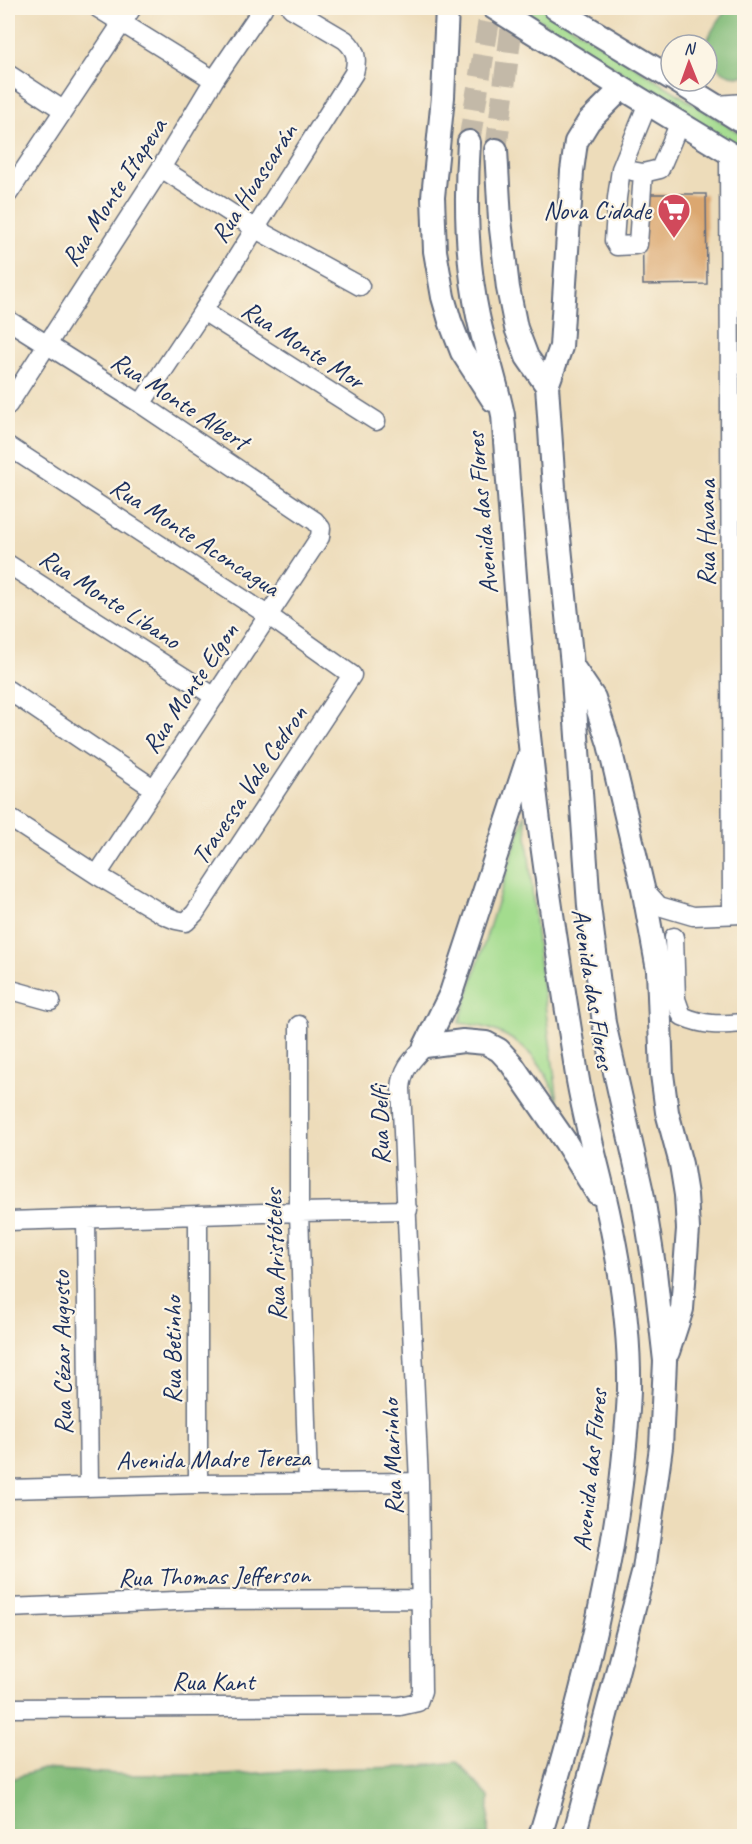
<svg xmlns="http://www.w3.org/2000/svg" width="752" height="1844" font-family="Caveat,sans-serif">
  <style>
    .green { fill: #a3dc8e; stroke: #5f8676; stroke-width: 1.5 }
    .forest { fill: #82bc79; stroke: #4e766c; stroke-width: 1.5 }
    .building { fill: #dba76f }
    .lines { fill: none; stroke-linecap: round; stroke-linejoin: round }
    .major-tunnel { stroke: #c3b9a8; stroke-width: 22; stroke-dasharray: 22 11; stroke-linecap: butt }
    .minor-casing { stroke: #646c7e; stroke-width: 21 }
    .major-casing { stroke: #646c7e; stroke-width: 26 }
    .minor { stroke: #fff; stroke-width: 18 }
    .major { stroke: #fff; stroke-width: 22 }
    .labels { text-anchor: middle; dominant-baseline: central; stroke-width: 4.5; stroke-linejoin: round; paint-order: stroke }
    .street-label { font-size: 26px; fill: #1b2f5e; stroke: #fcf5e5 }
    .poi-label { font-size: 26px; fill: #1b2f5e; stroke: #fcf5e5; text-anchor: end }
  </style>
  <rect width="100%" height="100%" fill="#fcf5e5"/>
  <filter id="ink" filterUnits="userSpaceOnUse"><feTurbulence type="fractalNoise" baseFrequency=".0167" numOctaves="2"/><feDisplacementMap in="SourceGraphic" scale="12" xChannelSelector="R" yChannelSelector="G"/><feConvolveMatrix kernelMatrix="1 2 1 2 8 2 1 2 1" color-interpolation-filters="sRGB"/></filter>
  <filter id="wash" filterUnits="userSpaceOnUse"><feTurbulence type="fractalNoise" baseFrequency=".008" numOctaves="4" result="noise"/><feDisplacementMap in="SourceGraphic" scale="24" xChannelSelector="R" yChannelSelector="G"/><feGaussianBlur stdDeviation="1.35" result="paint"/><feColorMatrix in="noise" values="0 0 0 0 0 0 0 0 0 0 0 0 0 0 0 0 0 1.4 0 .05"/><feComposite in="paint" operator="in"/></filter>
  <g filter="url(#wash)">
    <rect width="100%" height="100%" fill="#eddcba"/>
    <!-- green -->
    <path class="green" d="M521,8H543L744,136V151Z
      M525,814L538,952L558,1102C542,1054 509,1027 459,1023Z"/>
    <!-- forest -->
    <path class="forest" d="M728,8H744V76C733,76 728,76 718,68C693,49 714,27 728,8Z
      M457,1762L489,1797L488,1836H8V1780L43,1769L133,1775H225L320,1769L412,1767Z"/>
    <g id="blocks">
      <!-- building -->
      <path class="building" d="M642,194H706L707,284L643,285Z"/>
    </g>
  </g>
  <g filter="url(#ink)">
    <use href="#blocks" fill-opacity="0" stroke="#646c7e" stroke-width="1.5"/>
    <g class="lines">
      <!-- major-tunnel -->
      <path class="major-tunnel" d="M469,142L491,8
        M496,150L514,8"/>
      <defs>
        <path id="minor" d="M98,8L214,80
          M8,74L63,110
          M717,105L744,103
          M729,152L732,914
          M161,168L254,228L360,286
          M632,171L643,173L660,169L680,122
          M643,173L638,244L635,245L617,246L614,241L617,198L621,169L648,103
          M8,194L132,8
          M203,311L376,421
          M8,320L141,404L315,521L321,528L320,537L97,875
          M141,404L203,311L354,73C358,58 356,50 345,40L291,8
          M8,405L161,168L214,80L263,8
          M8,446L269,616L352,675L195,913L186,922L176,920L164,915L97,875L8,817
          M8,564L215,697
          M8,690L153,788
          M643,888L659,906L693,916L743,914
          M674,937L676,999L682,1016C705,1026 719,1025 744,1023
          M8,989L51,1001
          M299,1025V1212L308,1483
          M86,1218L89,1487
          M8,1221L299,1212L408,1210
          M198,1484V1215
          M8,1489L198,1484L419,1482
          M8,1608L199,1600L421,1599
          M8,1708L400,1706L418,1702L422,1691L419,1482L401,1088C403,1068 411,1061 425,1046"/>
        <path id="major" d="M447,8L443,97L433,197L435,251L443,297L450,321L462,352L493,400
          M494,8L622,88L744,162
          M555,8L671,78
          M676,81L744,123
          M469,142C465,200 466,259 478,316C485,349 496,381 503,415C512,528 518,641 531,754C542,857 559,960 575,1062C582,1113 597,1161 608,1211C620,1266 630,1334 629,1390C628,1422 624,1453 621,1484C606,1604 575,1721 540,1836
          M496,150L500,220L508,288L516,328L527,357L547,386L554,488L572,665L589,906L604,1023L643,1197L655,1272L665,1361L661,1447L644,1570L574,1836
          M547,386L561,347L572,171L576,142L589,121L622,88
          M573,667L594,698L609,744L643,888L658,970L662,1074L667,1112L681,1164L686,1195L688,1229L682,1309L668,1352
          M425,1046L451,993L528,758
          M425,1046L463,1041L486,1043L499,1050L511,1063L565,1141L597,1193"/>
      </defs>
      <!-- minor casing -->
      <use href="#minor" class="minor-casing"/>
      <!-- major casing -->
      <use href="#major" class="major-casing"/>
      <!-- minor -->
      <use href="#minor" class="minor"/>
      <!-- major -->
      <use href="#major" class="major"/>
    </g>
  </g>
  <!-- icons -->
  <defs>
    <symbol id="supermarket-pin" viewBox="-11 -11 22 30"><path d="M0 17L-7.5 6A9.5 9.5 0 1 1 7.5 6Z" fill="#d1495b" stroke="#fcf5e5"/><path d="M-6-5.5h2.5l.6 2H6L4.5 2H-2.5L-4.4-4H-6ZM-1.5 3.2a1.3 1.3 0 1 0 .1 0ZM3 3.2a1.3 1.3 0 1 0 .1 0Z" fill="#fff"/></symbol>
  </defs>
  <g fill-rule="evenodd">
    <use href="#supermarket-pin" x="655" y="191" width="38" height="52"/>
  </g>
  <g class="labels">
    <!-- street labels -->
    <g class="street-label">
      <text transform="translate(254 183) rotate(-57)">Rua Huascarán</text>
      <text transform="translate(114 192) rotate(-57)">Rua Monte Itapeva</text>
      <text transform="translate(303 345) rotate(33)">Rua Monte Mor</text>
      <text transform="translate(180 401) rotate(33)">Rua Monte Albert</text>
      <text transform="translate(482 513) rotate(-95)">Avenida das Flores</text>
      <text transform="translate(706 533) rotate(-90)">Rua Havana</text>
      <text transform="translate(195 537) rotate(33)">Rua Monte Aconcagua</text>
      <text transform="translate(110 599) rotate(33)">Rua Monte Libano</text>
      <text transform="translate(190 688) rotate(-56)">Rua Monte Elgon</text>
      <text transform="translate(249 785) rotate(-56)">Travessa Vale Cedron</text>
      <text transform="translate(593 989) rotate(81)">Avenida das Flores</text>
      <text transform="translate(380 1125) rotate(-91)">Rua Delfi</text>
      <text transform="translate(275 1255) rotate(-92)">Rua Aristóteles</text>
      <text transform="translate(172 1350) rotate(-90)">Rua Betinho</text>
      <text transform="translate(62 1353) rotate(-91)">Rua Cézar Augusto</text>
      <text transform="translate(392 1457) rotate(-92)">Rua Marinho</text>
      <text transform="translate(213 1459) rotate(-1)">Avenida Madre Tereza</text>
      <text transform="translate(590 1470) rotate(-84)">Avenida das Flores</text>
      <text transform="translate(214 1576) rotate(-1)">Rua Thomas Jefferson</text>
      <text x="213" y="1681">Rua Kant</text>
    </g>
    <!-- poi labels -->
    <g class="poi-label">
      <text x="651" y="210">Nova Cidade</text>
    </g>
  </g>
  <!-- margin -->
  <rect width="752" height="1844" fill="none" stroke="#fcf5e5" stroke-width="30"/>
  <!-- north arrow -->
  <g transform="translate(689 63) rotate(359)"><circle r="28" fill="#fcf5e5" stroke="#a2a6af" stroke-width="1.5"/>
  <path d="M0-4.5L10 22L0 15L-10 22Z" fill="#d1495b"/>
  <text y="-9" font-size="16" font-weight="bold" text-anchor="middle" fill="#1b2f5e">N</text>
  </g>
</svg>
